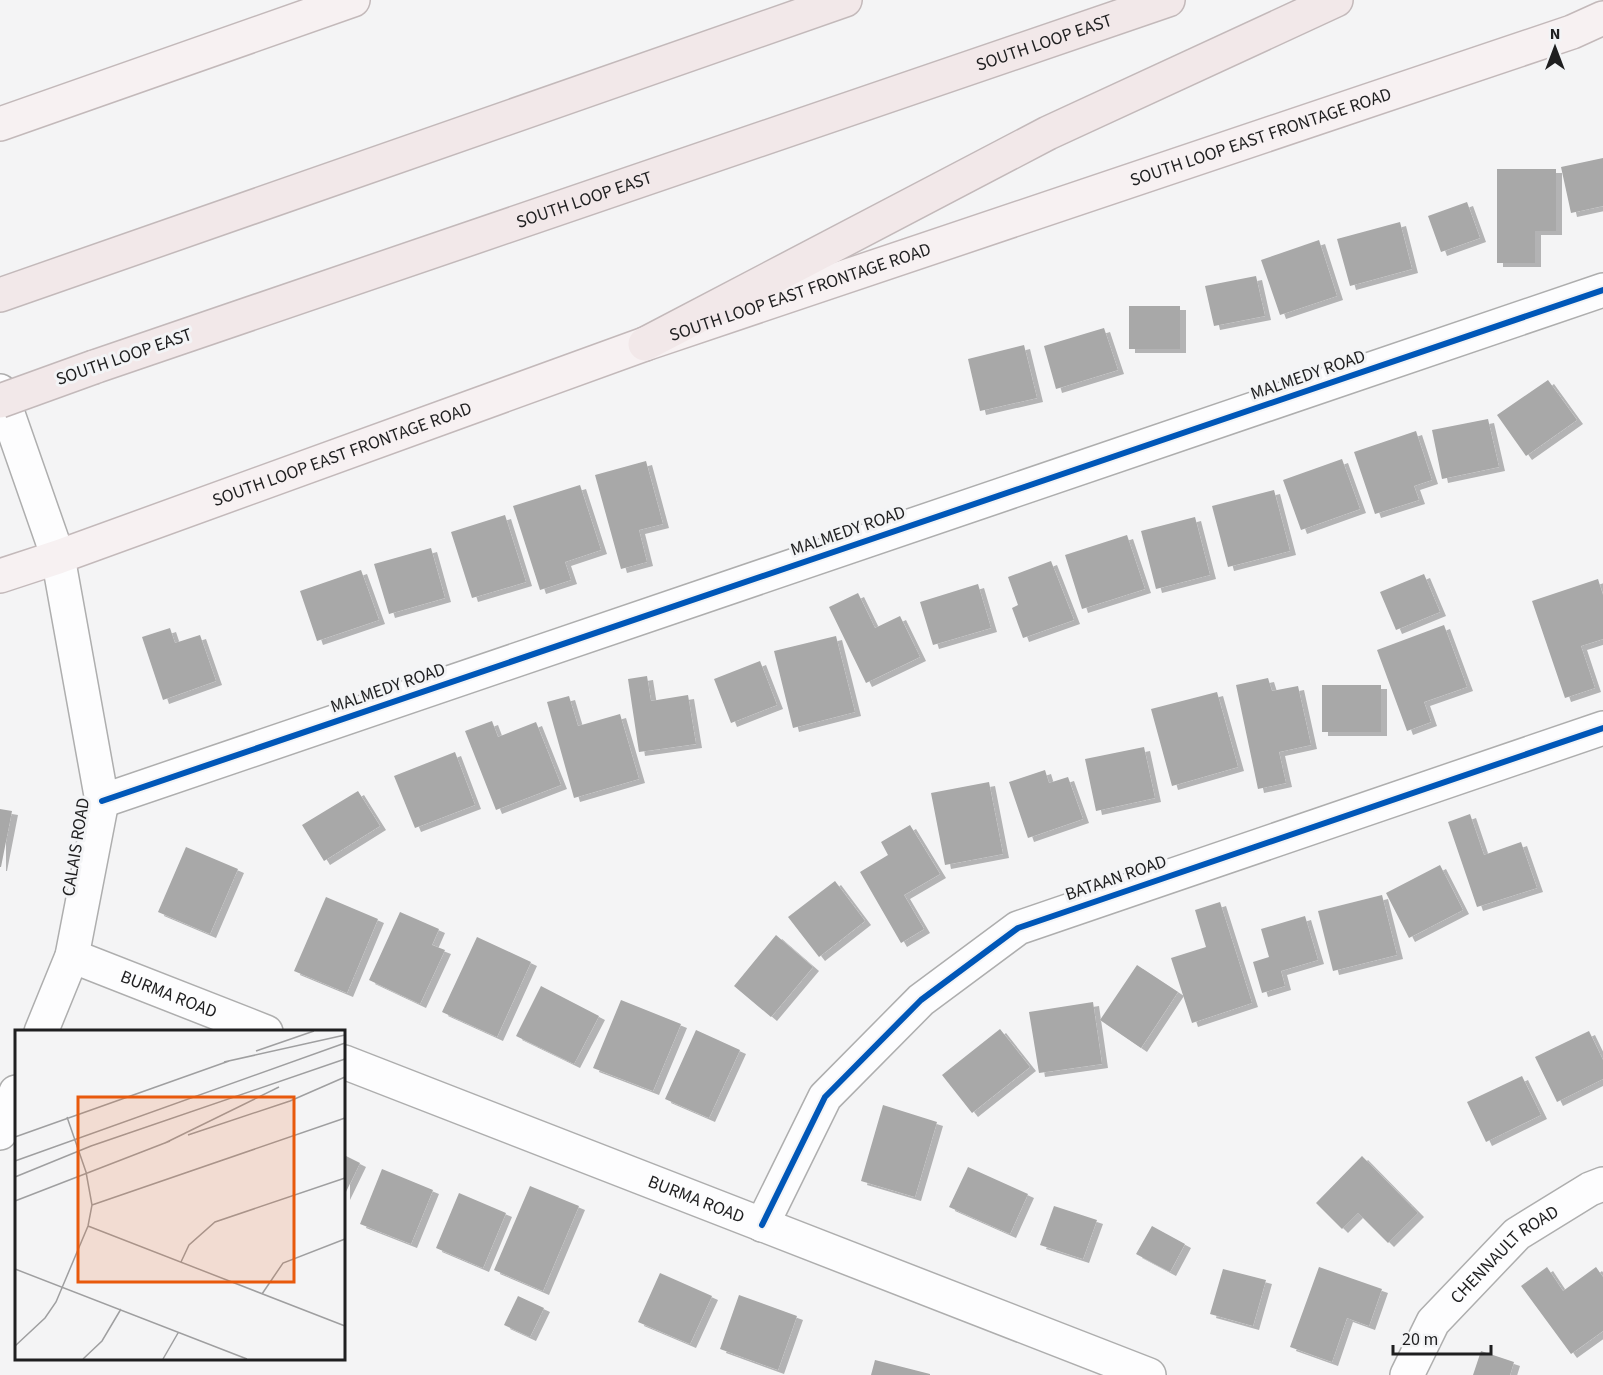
<svg xmlns="http://www.w3.org/2000/svg" width="1603" height="1375" font-family="'Source Sans 3',sans-serif">
  <style>
    .building { fill: #a8a8a8; filter: url(#shadow) }
    .lines { fill: none; stroke-linecap: round; stroke-linejoin: round }
    .minor-casing { stroke: #aeaeae; stroke-width: 36 }
    .major-casing { stroke: #c3b9ba; stroke-width: 36 }
    .highway-casing { stroke: #c3b9ba; stroke-width: 36 }
    .minor { stroke: #fdfdfe; stroke-width: 33 }
    .major { stroke: #f7f1f2; stroke-width: 33 }
    .highway { stroke: #f2e8e9; stroke-width: 33 }
    .highway-bridge-casing { stroke: #c3b9ba; stroke-width: 36; stroke-linecap: butt }
    .highway-bridge { stroke: #f2e8e9; stroke-width: 33 }
    .cycleway-casing { stroke: #f3f4f6; stroke-width: 10 }
    .cycleway { stroke: #0057b8; stroke-width: 6 }
    .labels { text-anchor: middle; dominant-baseline: central; stroke-width: 6; stroke-linejoin: round; paint-order: stroke }
    .street-label { font-size: 18px; fill: #1f1f20; stroke: #f3f4f6 }
    .inset-road { fill: none; stroke: #9f9fa0; stroke-width: 1.5 }
    .view { fill: #e8590c; fill-opacity: 0.15; stroke: #e8590c; stroke-width: 3 }
    .inset-edge { fill: none; stroke: #1f1f20; stroke-width: 3 }
  </style>
  <defs>
    <filter id="shadow"><feDropShadow dx="6" dy="4" stdDeviation="0" flood-color="#0004"/></filter>
  </defs>
  <rect width="100%" height="100%" fill="#f4f4f5"/>
  <!-- building -->
  <path class="building" d="M1603,158V206L1571,213L1561,167Z
    M1497,169H1556V231H1535V263H1497Z
    M1467,202L1480,238L1441,252L1428,216Z
    M1400,222L1412,269L1350,286L1337,239Z
    M1319,240L1337,296L1280,315L1261,260Z
    M1256,276L1265,316L1214,326L1205,286Z
    M1129,306H1180V349H1129Z
    M1104,328L1118,370L1056,389L1044,346Z
    M1024,345L1037,398L980,411L968,359Z
    M1548,380L1577,420L1526,456L1497,415Z
    M1488,419L1499,467L1442,479L1432,430Z
    M1416,431L1432,480L1414,486L1419,500L1375,514L1354,452Z
    M1342,459L1360,509L1301,530L1283,480Z
    M646,461L663,524L639,530L647,562L621,569L595,475Z
    M580,485L601,550L565,562L571,580L540,590L513,506Z
    M1274,490L1290,551L1228,567L1212,506Z
    M505,515L526,582L472,598L451,532Z
    M1195,517L1210,575L1156,589L1141,531Z
    M1127,535L1145,589L1082,609L1065,555Z
    M431,548L445,598L389,614L374,564Z
    M1051,561L1074,620L1023,638L1012,608L1018,605L1008,577Z
    M361,570L379,620L317,641L300,591Z
    M1424,574L1440,612L1396,630L1380,592Z
    M1598,579L1603,595V639L1581,646L1595,688L1565,698L1532,601Z
    M978,584L991,628L933,645L920,602Z
    M858,593L875,628L900,616L920,657L866,683L829,607Z
    M1444,625L1467,687L1424,702L1431,722L1407,731L1377,650Z
    M170,628L175,643L200,635L216,681L163,700L142,637Z
    M836,636L855,712L793,728L774,651Z
    M760,661L777,705L731,723L714,679Z
    M647,676L651,701L688,695L696,744L639,752L628,679Z
    M1268,678L1272,691L1298,686L1311,745L1279,752L1286,783L1258,789L1236,685Z
    M1322,685H1381V732H1322Z
    M1217,692L1238,767L1172,786L1151,709Z
    M569,696L578,726L620,714L639,779L574,798L547,702Z
    M492,721L498,737L536,722L561,785L496,810L465,731Z
    M1144,747L1155,798L1096,811L1085,759Z
    M455,752L475,805L415,828L394,776Z
    M1045,770L1049,783L1068,777L1083,819L1028,838L1009,782Z
    M989,782L1003,854L945,865L931,793Z
    M358,791L380,826L324,861L302,825Z
    M0,809L12,811L1,867H0Z
    M1470,814L1484,855L1521,842L1537,888L1477,907L1448,822Z
    M910,825L940,874L904,895L924,929L901,943L860,872L888,855L881,842Z
    M186,847L238,869L210,934L158,912Z
    M1440,865L1463,910L1409,938L1386,893Z
    M835,881L865,921L819,957L788,917Z
    M1382,895L1397,955L1333,971L1318,911Z
    M326,897L378,919L347,993L294,971Z
    M1220,902L1252,1003L1192,1023L1171,958L1206,947L1195,910Z
    M400,912L439,929L432,945L445,950L420,1004L369,980Z
    M1305,916L1318,960L1281,971L1285,986L1262,993L1253,962L1269,957L1261,929Z
    M776,935L813,967L771,1017L734,986Z
    M477,937L531,962L497,1037L442,1012Z
    M1137,965L1178,992L1141,1048L1100,1020Z
    M541,986L599,1016L574,1064L516,1036Z
    M621,1000L681,1024L653,1091L593,1068Z
    M1093,1002L1102,1064L1039,1073L1029,1012Z
    M1000,1029L1030,1067L972,1113L942,1075Z
    M696,1030L740,1050L709,1118L665,1099Z
    M1589,1031L1603,1060V1079L1557,1102L1535,1057Z
    M1522,1076L1541,1115L1486,1142L1467,1102Z
    M883,1105L937,1122L915,1197L861,1181Z
    M344,1155L360,1163L344,1196Z
    M1362,1156L1418,1213L1388,1243L1358,1213L1342,1229L1316,1203Z
    M968,1167L1028,1194L1010,1234L949,1207Z
    M382,1169L433,1190L411,1244L360,1224Z
    M530,1186L579,1206L543,1291L494,1270Z
    M459,1193L506,1213L483,1268L436,1248Z
    M1054,1206L1097,1220L1083,1259L1040,1245Z
    M1152,1226L1185,1244L1170,1272L1136,1254Z
    M1319,1267L1382,1289L1369,1326L1347,1318L1332,1362L1290,1347Z
    M1547,1267L1563,1291L1596,1267L1603,1277V1331L1571,1354L1521,1286Z
    M1223,1269L1266,1280L1253,1326L1210,1314Z
    M660,1273L712,1296L690,1344L638,1322Z
    M739,1295L797,1316L778,1370L720,1349Z
    M518,1296L544,1308L530,1337L504,1325Z
    M1481,1351L1514,1362L1510,1375H1473Z
    M875,1360L930,1374V1375H871Z"/>
  <g class="lines">
    <defs>
      <g id="minor">
        <path d="M0,391L58,557L102,801L72,956L41,1032"/>
        <path d="M102,801L1603,290"/>
        <path id="s1" d="M72,956L266,1032"/>
        <path id="s2" d="M344,1062L1149,1375"/>
        <path d="M0,1133L16,1092"/>
        <path d="M762,1225L825,1097L921,1000L1018,928L1603,728"/>
        <path id="s3" d="M1407,1375L1433,1322L1517,1234L1590,1189L1603,1184"/>
      </g>
      <g id="major">
        <path d="M0,124L353,0"/>
        <path id="s4" d="M0,576L58,557L645,344L1572,32L1603,18"/>
      </g>
      <g id="highway">
        <path d="M0,295L845,0"/>
        <path d="M645,344L1048,133L1336,0"/>
        <path id="s5" d="M94,367L1168,0"/>
      </g>
    </defs>
    <!-- minor casing -->
    <use href="#minor" class="minor-casing"/>
    <!-- major casing -->
    <use href="#major" class="major-casing"/>
    <!-- highway casing -->
    <use href="#highway" class="highway-casing"/>
    <!-- minor -->
    <use href="#minor" class="minor"/>
    <!-- major -->
    <use href="#major" class="major"/>
    <!-- highway -->
    <use href="#highway" class="highway"/>
    <defs>
      <path id="highway-bridge" d="M0,401L94,367"/>
    </defs>
    <!-- highway-bridge casing -->
    <use href="#highway-bridge" class="highway-bridge-casing"/>
    <!-- highway-bridge -->
    <use href="#highway-bridge" class="highway-bridge"/>
    <defs>
      <path id="cycleway" d="M102,801L1603,290
        M762,1225L825,1097L921,1000L1018,928L1603,728"/>
    </defs>
    <!-- cycleway casing -->
    <use href="#cycleway" class="cycleway-casing"/>
    <!-- cycleway -->
    <use href="#cycleway" class="cycleway"/>
  </g>
  <g class="labels">
    <!-- street labels -->
    <g class="street-label">
      <text stroke="none"><textPath href="#s5" startOffset="1004">SOUTH LOOP EAST</textPath></text>
      <text stroke="none"><textPath href="#s4" startOffset="1335">SOUTH LOOP EAST FRONTAGE ROAD</textPath></text>
      <text stroke="none"><textPath href="#s5" startOffset="518">SOUTH LOOP EAST</textPath></text>
      <text stroke="none"><textPath href="#s4" startOffset="849">SOUTH LOOP EAST FRONTAGE ROAD</textPath></text>
      <text transform="translate(124 357) rotate(-19)">SOUTH LOOP EAST</text>
      <text transform="translate(1308 375) rotate(-19)">MALMEDY ROAD</text>
      <text stroke="none"><textPath href="#s4" startOffset="363">SOUTH LOOP EAST FRONTAGE ROAD</textPath></text>
      <text transform="translate(848 531) rotate(-19)">MALMEDY ROAD</text>
      <text transform="translate(388 688) rotate(-19)">MALMEDY ROAD</text>
      <text transform="translate(76 847) rotate(-81)">CALAIS ROAD</text>
      <text transform="translate(1116 878) rotate(-19)">BATAAN ROAD</text>
      <text stroke="none"><textPath href="#s1" startOffset="104">BURMA ROAD</textPath></text>
      <text stroke="none"><textPath href="#s2" startOffset="378">BURMA ROAD</textPath></text>
      <text stroke="none"><textPath href="#s3" startOffset="158">CHENNAULT ROAD</textPath></text>
    </g>
  </g>
  <!-- overview -->
  <g transform="translate(15 1030)">
    <rect width="330" height="330" fill="#f4f4f5"/>
    <path class="inset-road" d="M241,21L299,1M209,32L330,5M173,105L275,71L330,47M0,107L214,31M150,113L264,57M0,131L330,13M0,147L76,116L330,29M0,171L155,111M77,175L330,88M73,196L330,296M166,232L174,215L200,192L330,148M0,239L232,329M247,264L268,233L330,209M0,316L30,288L41,272L73,196L77,175L71,142L52,87M68,329L87,311L106,279M148,329L163,303"/>
    <path class="view" d="M63,67H279V252H63Z"/>
    <rect width="330" height="330" class="inset-edge"/>
  </g>
  <!-- north arrow -->
  <g transform="translate(1555 48)" stroke="#f3f4f6" stroke-width="4.5" paint-order="stroke">
  <path d="M0-4.5L10 22L0 15L-10 22Z" fill="#1f1f20"/>
  <text y="-9" font-size="16" font-weight="bold" text-anchor="middle" fill="#1f1f20">N</text>
  </g>
  <!-- scale -->
  <path d="M1393 1345v9h98v-9" fill="none" stroke="#1f1f20" stroke-width="3"/>
  <text x="1402" y="1345" font-size="18" fill="#1f1f20" stroke="#f3f4f6" stroke-width="4.5" paint-order="stroke">20 m</text>
</svg>
